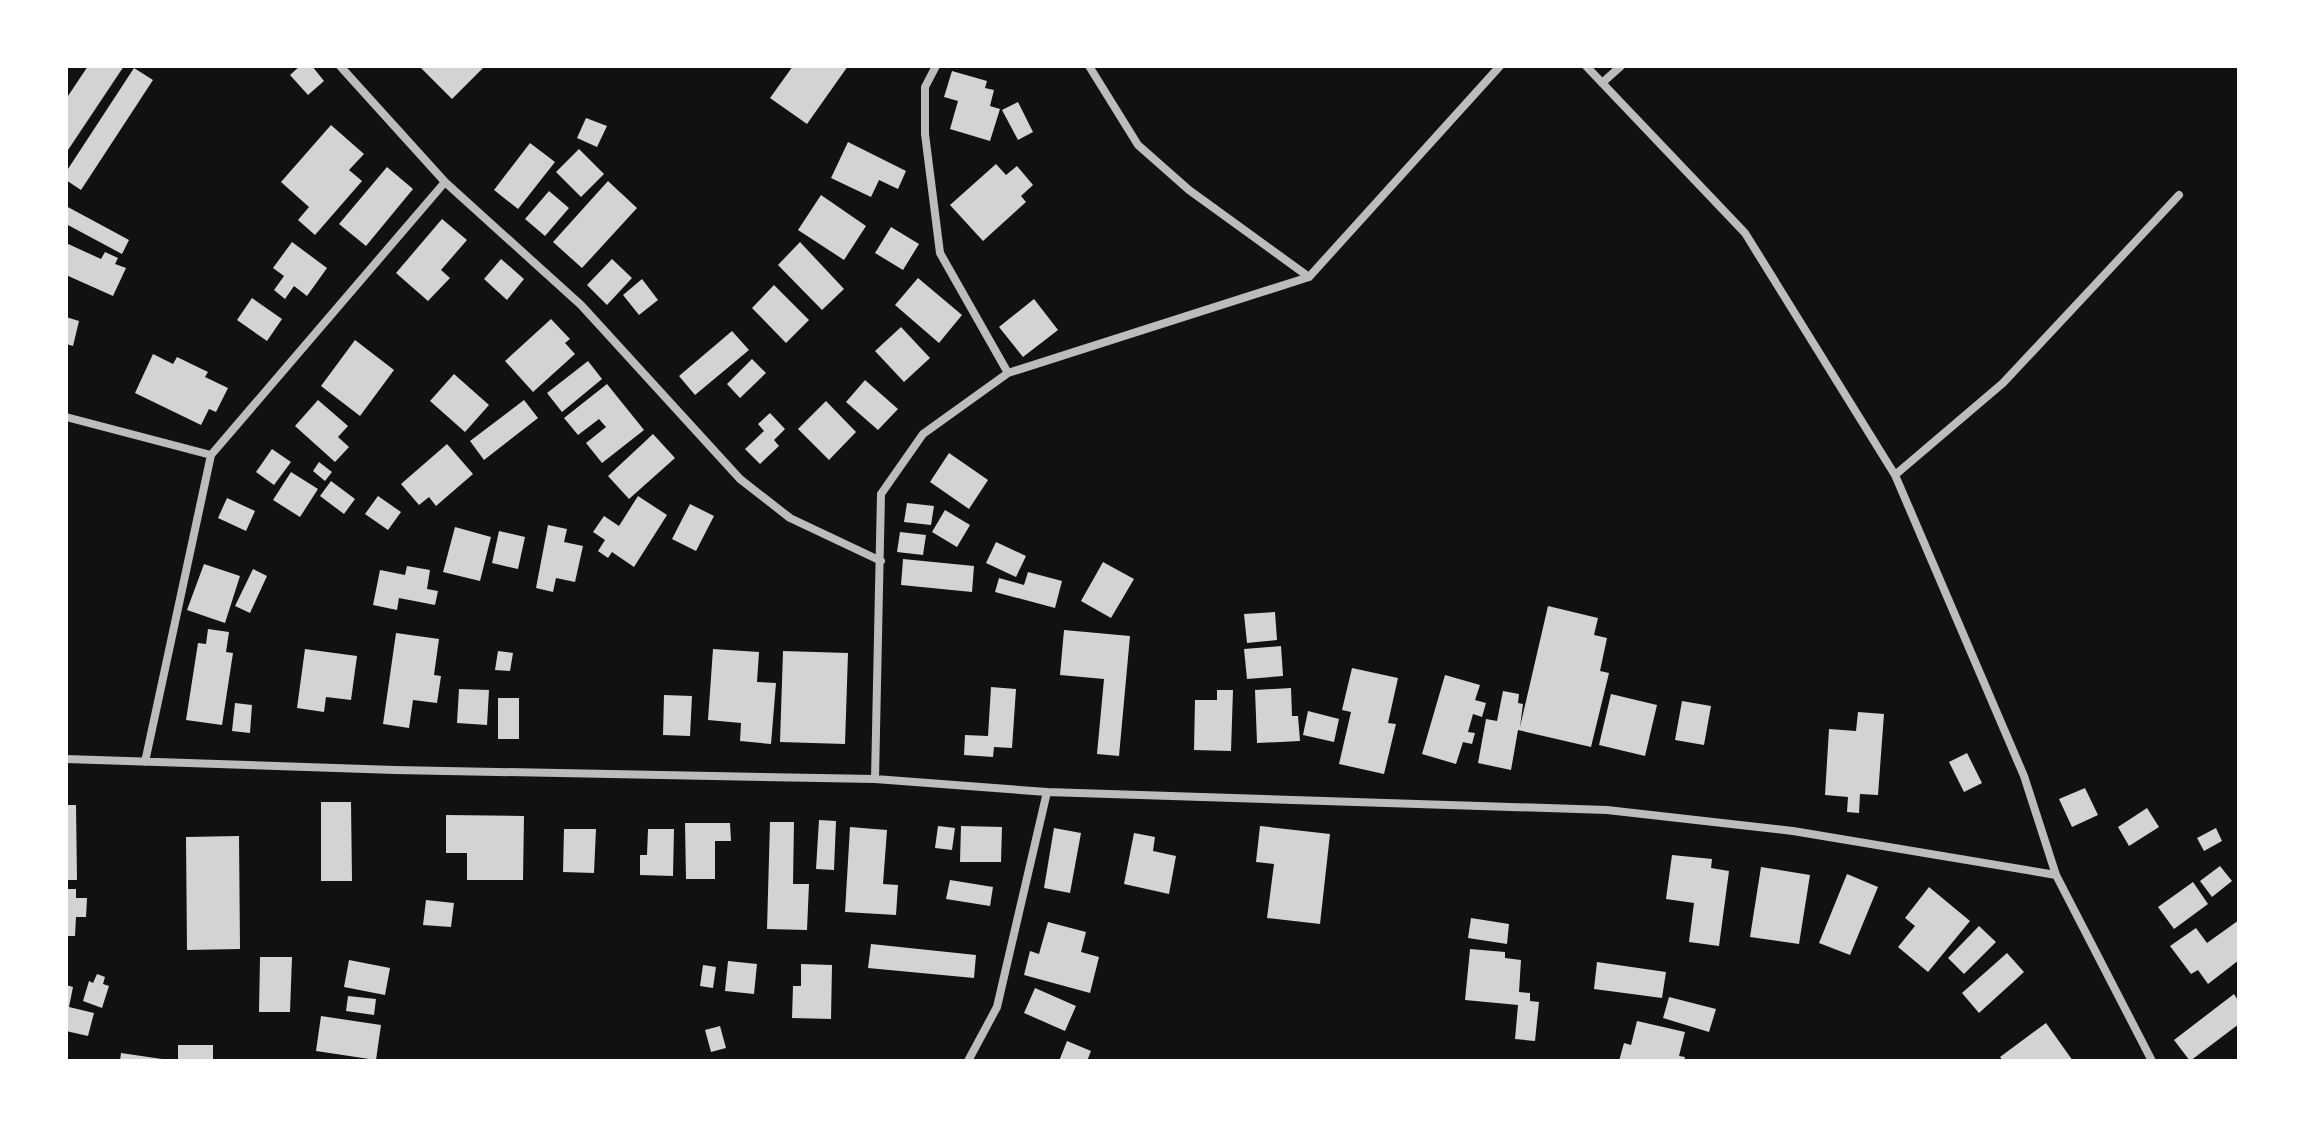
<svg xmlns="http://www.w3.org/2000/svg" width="2305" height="1127" font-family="Jost,sans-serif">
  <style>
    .building { fill: #d3d3d3 }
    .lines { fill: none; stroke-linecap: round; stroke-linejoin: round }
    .minor { stroke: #bcbcbc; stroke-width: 8 }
  </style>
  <rect width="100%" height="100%" fill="#111"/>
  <!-- building -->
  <path class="building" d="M88,66H124L66,153V99Z
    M300,66H312L324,81L308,95L290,75Z
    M419,66H485L452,99Z
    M793,66H848L807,124L770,98Z
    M134,68L153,80L81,190L66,180V172Z
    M952,71L987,81L985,88L994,90L990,106L1000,109L990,141L950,129L958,101L944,97Z
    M1018,102L1033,132L1018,140L1002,110Z
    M586,118L607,126L597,147L577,138Z
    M331,125L364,154L349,170L362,181L315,235L298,220L309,207L281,182Z
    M848,142L906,171L898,189L879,180L871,197L831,178Z
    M530,143L555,162L518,209L494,190Z
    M579,149L604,174L581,197L556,172Z
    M996,164L1006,175L1017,166L1033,185L1021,196L1026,202L983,241L950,205Z
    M387,167L413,189L366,246L339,224Z
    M608,181L637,208L582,268L553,242Z
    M549,191L569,208L545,236L525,219Z
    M821,195L866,226L844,260L798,230Z
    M66,206L129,240L122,254L66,224Z
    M442,219L467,240L441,270L450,278L428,301L396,273Z
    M891,227L919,244L903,270L875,253Z
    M292,242L327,268L307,296L294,286L285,299L274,290L284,276L273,268Z
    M800,242L844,289L822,310L778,265Z
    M66,243L101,259L105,252L118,258L115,264L126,268L113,296L66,275Z
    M501,259L524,279L507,300L484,279Z
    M612,259L632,278L607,305L587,285Z
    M918,278L962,315L939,343L895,305Z
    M642,279L658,300L639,315L623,295Z
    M774,285L809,320L786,343L752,308Z
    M252,298L282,319L267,341L237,320Z
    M1034,299L1058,330L1023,357L999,327Z
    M66,317L79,321L73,346L66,344Z
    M551,319L570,339L565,343L575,354L533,392L505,361Z
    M901,327L930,358L904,382L875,351Z
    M732,331L749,350L695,395L679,376Z
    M355,340L394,370L360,416L321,386Z
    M153,354L173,364L177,357L208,372L205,377L228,388L216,412L209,409L201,425L135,393Z
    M752,359L766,373L740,398L727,384Z
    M588,361L602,379L562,412L547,393Z
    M454,374L489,405L465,432L430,401Z
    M865,380L898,409L878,430L846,402Z
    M607,384L644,430L602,463L586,443L606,427L599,419L578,435L564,418Z
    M318,400L348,426L338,437L349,447L335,462L295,426Z
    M524,400L538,418L484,460L470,441Z
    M826,401L856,432L829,460L798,429Z
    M770,413L785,429L774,440L779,446L760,464L745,449L764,431L758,424Z
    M653,434L675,458L629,499L608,476Z
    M447,444L473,474L436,506L429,497L419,505L401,484Z
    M272,449L291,462L274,485L256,472Z
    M949,453L988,480L969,509L930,482Z
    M319,462L332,472L325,481L313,471Z
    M291,472L318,489L300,517L273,500Z
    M331,481L355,499L344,514L320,496Z
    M378,496L401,512L388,530L365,514Z
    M638,496L667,515L634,567L612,552L608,558L598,551L605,540L593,532L604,516L619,526Z
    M227,498L255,511L246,531L218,518Z
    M907,503L934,506L931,525L904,522Z
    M690,504L714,516L696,551L672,539Z
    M945,510L970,525L957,547L932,532Z
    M548,525L567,529L564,542L583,546L575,582L556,578L553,592L536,588Z
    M455,527L491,537L480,581L443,572Z
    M499,531L525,537L518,569L492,563Z
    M900,532L926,535L923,555L897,552Z
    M996,542L1026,556L1016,577L986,563Z
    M903,559L974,566L972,592L901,585Z
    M1103,562L1134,579L1111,618L1081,601Z
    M204,564L240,576L225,623L187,610Z
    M407,566L430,570L427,589L438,591L435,605L399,598L397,610L373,605L380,570L405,575Z
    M253,569L267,576L250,613L235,606Z
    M1028,572L1062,581L1055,608L995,592L999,578L1024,585Z
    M1548,606L1598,618L1594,635L1607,638L1600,671L1609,673L1591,747L1518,730L1511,770L1478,763L1486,719L1497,721L1503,691L1519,694L1518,703L1523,704L1520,727Z
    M1275,612L1277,640L1247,643L1244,614Z
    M208,629L229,632L226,652L233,653L222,725L186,720L198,643L206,644Z
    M1064,630L1130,636L1119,756L1097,754L1104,679L1060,675Z
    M396,633L439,639L434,675L441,676L437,703L413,700L409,728L383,724Z
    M1281,646L1283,676L1247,679L1244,649Z
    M305,649L357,656L351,700L326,697L324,712L297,708Z
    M713,649L759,652L757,682L776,683L771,744L740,741L741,723L708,720Z
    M498,651L513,653L510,671L495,670Z
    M783,651L848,653L845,744L780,742Z
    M1352,668L1398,678L1388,723L1396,724L1384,774L1339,764L1351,712L1342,710Z
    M1445,675L1480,685L1475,700L1486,703L1482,717L1473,714L1468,732L1475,733L1472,744L1463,742L1456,764L1422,754Z
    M991,687L1016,689L1012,748L994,747L993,757L964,755L965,735L988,736Z
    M1291,688L1292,716H1298L1300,741L1257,743L1255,690Z
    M459,689L489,690L487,725L457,723Z
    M1217,690H1233L1231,751L1194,750L1195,700H1217Z
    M1611,694L1657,705L1645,756L1599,745Z
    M664,695L692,696L690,736L663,735Z
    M498,698H519V739H498Z
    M1682,701L1711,706L1704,745L1675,740Z
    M235,703L252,705L250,733L232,731Z
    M1308,711L1339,719L1334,742L1303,735Z
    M1858,712L1884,714L1878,795L1860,794L1859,813L1847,812L1848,797L1825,795L1829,729L1856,731Z
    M1967,753L1982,783L1964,792L1949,762Z
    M2085,788L2098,815L2072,827L2059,799Z
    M321,802H351L352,881H321Z
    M66,805H76L77,880H66Z
    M2147,808L2159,827L2129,846L2118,827Z
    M446,815L524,816L523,880H467V853H446Z
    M819,820L836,821L834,870L816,869Z
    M770,822H794L793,884H809L807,930L767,929Z
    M685,823H730L731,841H715V879H686Z
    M938,826L955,828L952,850L935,848Z
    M961,826L1002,827L1001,862H960Z
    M1260,826L1330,834L1320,924L1267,918L1274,864L1256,862Z
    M850,827L887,830L883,884L898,885L896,915L845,912Z
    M1054,828L1081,833L1070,893L1044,888Z
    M2216,828L2222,841L2204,851L2197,838Z
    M564,829H596L594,873L563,872Z
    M648,829H674L673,876L640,875V855H647Z
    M1134,833L1155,837L1153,851L1176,856L1169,894L1124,884Z
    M239,836L240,949L187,950L186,837Z
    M1672,855L1712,859L1711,868L1729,871L1719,946L1689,942L1694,903L1666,899Z
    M2220,866L2232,881L2212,897L2200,881Z
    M1761,867L1810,875L1799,944L1750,937Z
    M1847,874L1878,887L1850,955L1819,943Z
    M950,880L993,887L990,906L946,899Z
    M2193,882L2208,904L2174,929L2158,907Z
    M1929,887L1970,921L1928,972L1898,947L1915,926L1905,918Z
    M66,889H76V898H87L86,917H76L75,936H66Z
    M426,900L454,903L451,927L423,925Z
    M1471,918L1509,924L1507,944L1468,938Z
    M2239,920V960L2208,984L2198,970L2191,974L2170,946L2196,928L2207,943Z
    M1048,922L1086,932L1081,952L1099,957L1090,993L1024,975L1030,951L1039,954Z
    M1979,926L1996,942L1964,974L1948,958Z
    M871,944L976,955L974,978L868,968Z
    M1470,949L1505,952V958L1521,960L1519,992L1530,993V1001L1539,1002L1535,1041L1515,1039L1518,1005L1465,1000Z
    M2007,953L2024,972L1979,1013L1962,993Z
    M260,957H292L290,1012H259Z
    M349,960L390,968L385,995L344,987Z
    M728,961L757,964L754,994L725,991Z
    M1597,962L1666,972L1662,998L1594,989Z
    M801,964L832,965L831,1019L792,1018L793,986H801Z
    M703,965L716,967L713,988L700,986Z
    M97,974L105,977L103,984L109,986L102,1008L83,1001L89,981L93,983Z
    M66,985L73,987L69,1007L94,1013L88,1036L66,1031Z
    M1035,988L1076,1006L1065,1031L1024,1013Z
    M2234,994L2239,1002V1024L2190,1061L2174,1040Z
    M348,996L376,999L374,1015L346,1011Z
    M1669,997L1716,1009L1709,1032L1663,1018Z
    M321,1016L381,1025L376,1060L316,1051Z
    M1637,1021L1685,1032L1679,1056L1685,1057L1684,1061H1619L1624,1043L1631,1045Z
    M2046,1023L2073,1061H2003L2000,1057Z
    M720,1026L726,1048L711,1052L705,1030Z
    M1067,1041L1091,1051L1087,1061H1059Z
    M178,1045H213V1061H178Z
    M121,1053L162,1059V1061H120Z"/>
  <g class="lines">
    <!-- minor -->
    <path class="minor" d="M340,66L445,182L581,305L740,479L790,518L881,561
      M936,66L925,87V134L940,253L1008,373
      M1089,66L1138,145L1189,190L1309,277
      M1586,66L1745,233L1895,475L2024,776L2056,875L2152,1061
      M1602,83L1621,66
      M66,417L211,455
      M1895,475L2003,383L2179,195
      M66,759L395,770L875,779L1047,792L1607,810L1793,831L2056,875
      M145,762L211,455L445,182
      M875,779L881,494L923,434L1008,373L1309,277L1500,66
      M968,1061L997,1007L1047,792"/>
  </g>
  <!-- border -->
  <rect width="2305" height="1127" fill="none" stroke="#ffffff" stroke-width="136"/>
</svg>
